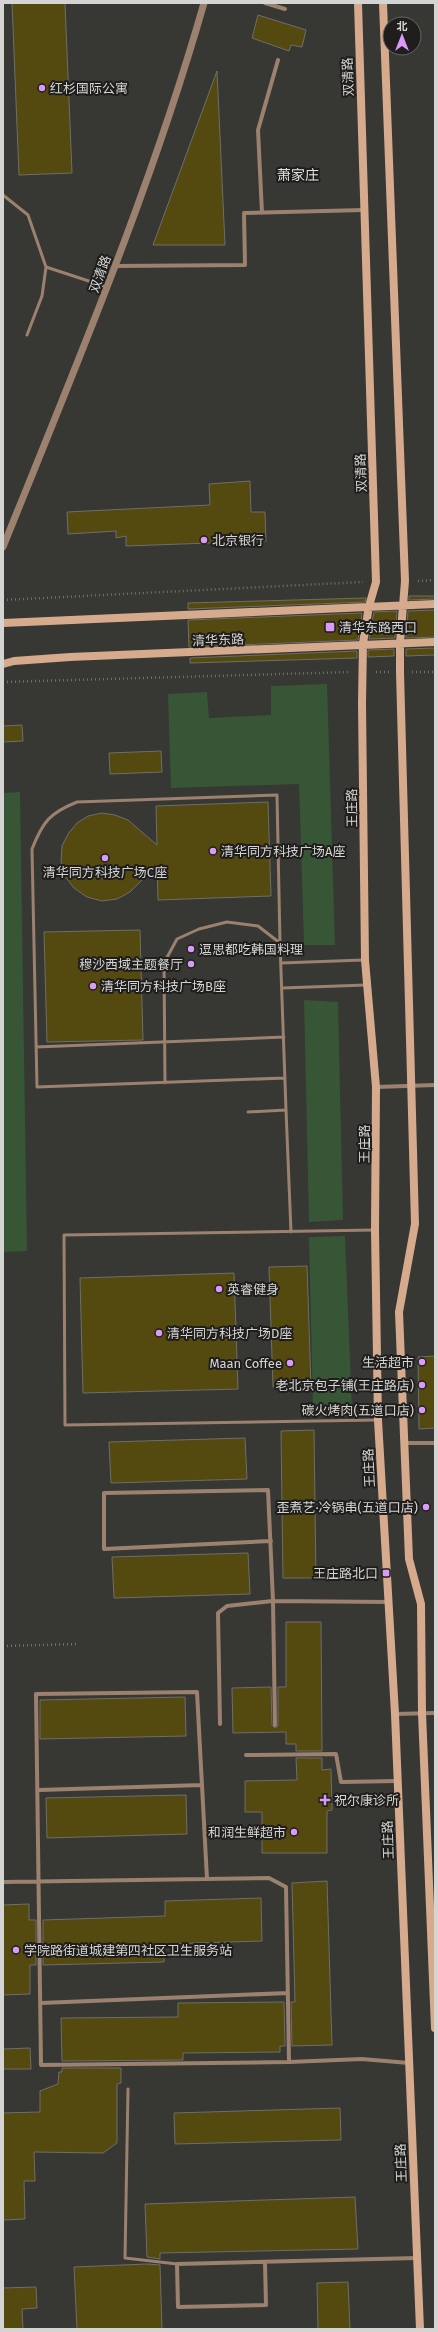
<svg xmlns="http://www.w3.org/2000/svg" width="438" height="2332" font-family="'Fira Sans','Noto Sans SC',sans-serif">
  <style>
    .green { fill: #365635 }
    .building { fill: #54490e; stroke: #6e6e6b }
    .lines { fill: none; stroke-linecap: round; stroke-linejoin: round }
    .path { stroke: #70706e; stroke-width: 2.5; stroke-dasharray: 1 3; stroke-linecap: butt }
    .service { stroke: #9c816e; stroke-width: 3 }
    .minor { stroke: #9c816e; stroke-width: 4 }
    .tertiary { stroke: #9c816e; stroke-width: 7 }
    .secondary { stroke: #d5aa8d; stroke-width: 8 }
    .poi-dot { fill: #da9af6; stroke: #1f1e1d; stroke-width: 1.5 }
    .labels { text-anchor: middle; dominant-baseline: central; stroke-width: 4; stroke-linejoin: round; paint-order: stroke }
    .street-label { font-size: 13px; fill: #d4d4d2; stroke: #1f1e1d }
    .poi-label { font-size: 13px; fill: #d4d4d2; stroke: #1f1e1d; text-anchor: start }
    .neighbourhood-label { font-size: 14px; fill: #e4e3df; stroke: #1f1e1d }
  </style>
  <rect width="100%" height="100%" fill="#373734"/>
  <!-- green -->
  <path class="green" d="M327,684L335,945H304L299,784L171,788L168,694L207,692L209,718L271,715V686Z
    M20,792L27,1251L3,1252V793Z
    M304,1000L338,1002L343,1220L309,1222Z
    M345,1236L352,1411H313L309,1237Z"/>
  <!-- building -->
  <path class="building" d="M12,3H65L72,173L19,175Z
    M258,15L306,30L302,47L291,45L289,51L252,38Z
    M217,71L225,245H153Z
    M250,481L251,512H265L266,541L126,546V536L116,538V531L68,534L67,512L210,505L209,484Z
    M409,596H435V599L409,600Z
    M366,598L365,602L188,609V603Z
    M435,610V637L406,638L408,611Z
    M397,611L395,638L369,639L374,612Z
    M362,613L358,640L189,647L188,620Z
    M435,648V655L406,656V649Z
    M394,649V656L368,657V650Z
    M357,651V658L190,663V658Z
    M22,725L23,741L3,742V726Z
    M161,751L162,772L110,774L109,753Z
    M268,802L271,896L158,900L157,865L130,892L117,899L102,901L87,897L74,888L65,876L61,862L62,846L68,834L77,823L88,816L102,813L115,815L128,820L157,845L156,806Z
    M140,930L143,1040L47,1042L44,932Z
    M307,1266L311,1386L273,1387L269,1267Z
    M234,1273L238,1389L83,1393L80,1278Z
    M435,1356V1428L419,1429L418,1357Z
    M314,1430L316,1578H283L281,1431Z
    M245,1438L247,1479L111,1483L109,1442Z
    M248,1553L250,1594L114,1598L112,1557Z
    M286,1622H321L322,1751H296V1744H286V1732L233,1733L232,1688L271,1687L272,1725L275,1728L278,1726V1687H286Z
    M185,1697L186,1736L40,1739V1700Z
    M296,1758H322V1770L331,1769L332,1810L327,1811V1853H262V1812H245V1781L297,1780Z
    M186,1795L187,1834L47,1838L46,1798Z
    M327,1881L332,2045L292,2046L291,2002H295L292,1883Z
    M261,1898L262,1941L164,1944V1962L43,1965V1920L165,1916V1901Z
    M29,1904V1920H36V1965H30V1994L3,1995V1905Z
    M284,2002L285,2046H280V2052L183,2053V2060L62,2061L61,2018L178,2017V2003Z
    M30,2048L31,2069H3V2049Z
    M62,2068H121V2083L117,2084V2143L103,2153L34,2152L35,2181H24L25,2219L3,2220V2113L40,2112V2091L58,2084L59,2072H62Z
    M340,2108L341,2140L175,2144L174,2113Z
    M355,2197L358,2249L160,2253V2259L147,2257L145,2204Z
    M147,2264L160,2265L162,2329H77L74,2267Z
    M348,2282L350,2329H318L317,2283Z
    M36,2287L37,2308L22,2309L23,2329H3V2288Z"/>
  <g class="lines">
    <!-- path -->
    <path class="path" d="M418,581L435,580
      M3,600L363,582
      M376,672H389
      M412,672H435
      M3,682L351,672
      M3,1646L78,1644"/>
    <!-- service -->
    <path class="service" d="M3,195L28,215L46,267L42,296L27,335
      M46,267L107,287
      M280,943L277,795L77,802C50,813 43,821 32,849L37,1087L285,1078
      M281,963L363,960
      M282,988L366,985
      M36,1047L284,1037
      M165,1083L164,963L177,939L199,929L227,922L258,926L280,943L286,1110L248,1112
      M286,1110L291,1232
      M374,1230L64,1235L65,1425L377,1420
      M128,2089L125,2258L177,2264"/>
    <!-- minor -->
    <path class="minor" d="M265,3L285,9
      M262,213L258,130L278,60
      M115,266L245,265L244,213L364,210
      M376,1087L435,1085
      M404,1443H435
      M271,1541L104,1549V1493L268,1490L273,1601L388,1602
      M395,1714L435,1713
      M220,1724L218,1613L227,1606L273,1601L275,1725
      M246,1755L336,1754L341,1782L397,1781
      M39,1790L202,1785
      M207,1879L197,1692L36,1694L41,2065L289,2062
      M3,1882L269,1878L286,1887L289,2062L362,2059L409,2063
      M41,2003L288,1993
      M265,2263L266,2305L178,2307L177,2264L417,2258"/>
    <!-- tertiary -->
    <path class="tertiary" d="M3,547C75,368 151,189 204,3"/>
    <!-- secondary -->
    <path class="secondary" d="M358,3L376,582L369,606L363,643L362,703L365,960L376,1087L375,1230L378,1420L395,1714L420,2329
      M383,3L405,581L400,643V672L415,1224L399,1312L409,1559L421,1604L422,1713L435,2028
      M3,623L435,604
      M3,664L14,661L70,657L435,642"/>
  </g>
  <!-- markers -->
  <g class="poi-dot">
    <circle cx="42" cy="88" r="4"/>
    <circle cx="204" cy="540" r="4"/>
    <rect x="325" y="622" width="10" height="10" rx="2"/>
    <circle cx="213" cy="851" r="4"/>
    <circle cx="105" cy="858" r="4"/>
    <circle cx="191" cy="949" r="4"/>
    <circle cx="191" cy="964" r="4"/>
    <circle cx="93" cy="986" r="4"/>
    <circle cx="219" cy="1289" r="4"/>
    <circle cx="159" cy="1333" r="4"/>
    <circle cx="422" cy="1362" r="4"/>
    <circle cx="290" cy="1363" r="4"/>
    <circle cx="422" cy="1385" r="4"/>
    <circle cx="422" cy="1410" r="4"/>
    <circle cx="426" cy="1507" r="4"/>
    <rect x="382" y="1569" width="8" height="8" rx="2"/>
    <path d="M323 1794h4v4h4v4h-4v4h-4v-4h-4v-4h4z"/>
    <circle cx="294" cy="1832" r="4"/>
    <circle cx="16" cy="1950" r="4"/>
  </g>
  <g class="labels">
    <!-- street labels -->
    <g class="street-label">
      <text transform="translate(348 77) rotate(-92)">双清路</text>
      <text transform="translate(100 274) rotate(-70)">双清路</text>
      <text transform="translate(361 473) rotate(-92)">双清路</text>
      <text transform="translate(218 640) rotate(-2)">清华东路</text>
      <text transform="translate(352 808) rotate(-91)">王庄路</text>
      <text transform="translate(364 1144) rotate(-90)">王庄路</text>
      <text transform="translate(369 1468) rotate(-93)">王庄路</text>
      <text transform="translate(388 1840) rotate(-92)">王庄路</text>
      <text transform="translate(401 2163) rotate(-92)">王庄路</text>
    </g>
    <!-- poi labels -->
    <g class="poi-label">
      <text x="50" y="88">红杉国际公寓</text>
      <text x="212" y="540">北京银行</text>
      <text x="339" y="627">清华东路西口</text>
      <text x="221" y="851">清华同方科技广场A座</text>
      <text x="105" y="872" text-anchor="middle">清华同方科技广场C座</text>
      <text x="199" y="949">逗思都吃韩国料理</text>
      <text x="183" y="964" text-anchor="end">穆沙西域主题餐厅</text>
      <text x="101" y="986">清华同方科技广场B座</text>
      <text x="227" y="1289">英睿健身</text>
      <text x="167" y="1333">清华同方科技广场D座</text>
      <text x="414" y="1362" text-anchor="end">生活超市</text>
      <text x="282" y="1363" text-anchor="end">Maan Coffee</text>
      <text x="414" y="1385" text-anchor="end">老北京包子铺(王庄路店)</text>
      <text x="414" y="1410" text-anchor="end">碳火烤肉(五道口店)</text>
      <text x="418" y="1507" text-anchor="end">歪煮艺·冷锅串(五道口店)</text>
      <text x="378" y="1573" text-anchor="end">王庄路北口</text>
      <text x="334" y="1800">祝尔康诊所</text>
      <text x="286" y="1832" text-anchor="end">和润生鲜超市</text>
      <text x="24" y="1950">学院路街道城建第四社区卫生服务站</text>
    </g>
    <!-- neighbourhood labels -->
    <g class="neighbourhood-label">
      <text x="298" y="175">萧家庄</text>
    </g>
  </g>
  <!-- border -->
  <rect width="438" height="2332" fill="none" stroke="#d4d4d2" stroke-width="8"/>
  <!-- north arrow -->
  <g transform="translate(402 36)"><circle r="19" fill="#1f1e1d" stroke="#676765"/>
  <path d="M0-3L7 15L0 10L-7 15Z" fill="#da9af6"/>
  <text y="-6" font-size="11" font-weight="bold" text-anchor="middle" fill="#d4d4d2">北</text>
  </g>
</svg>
